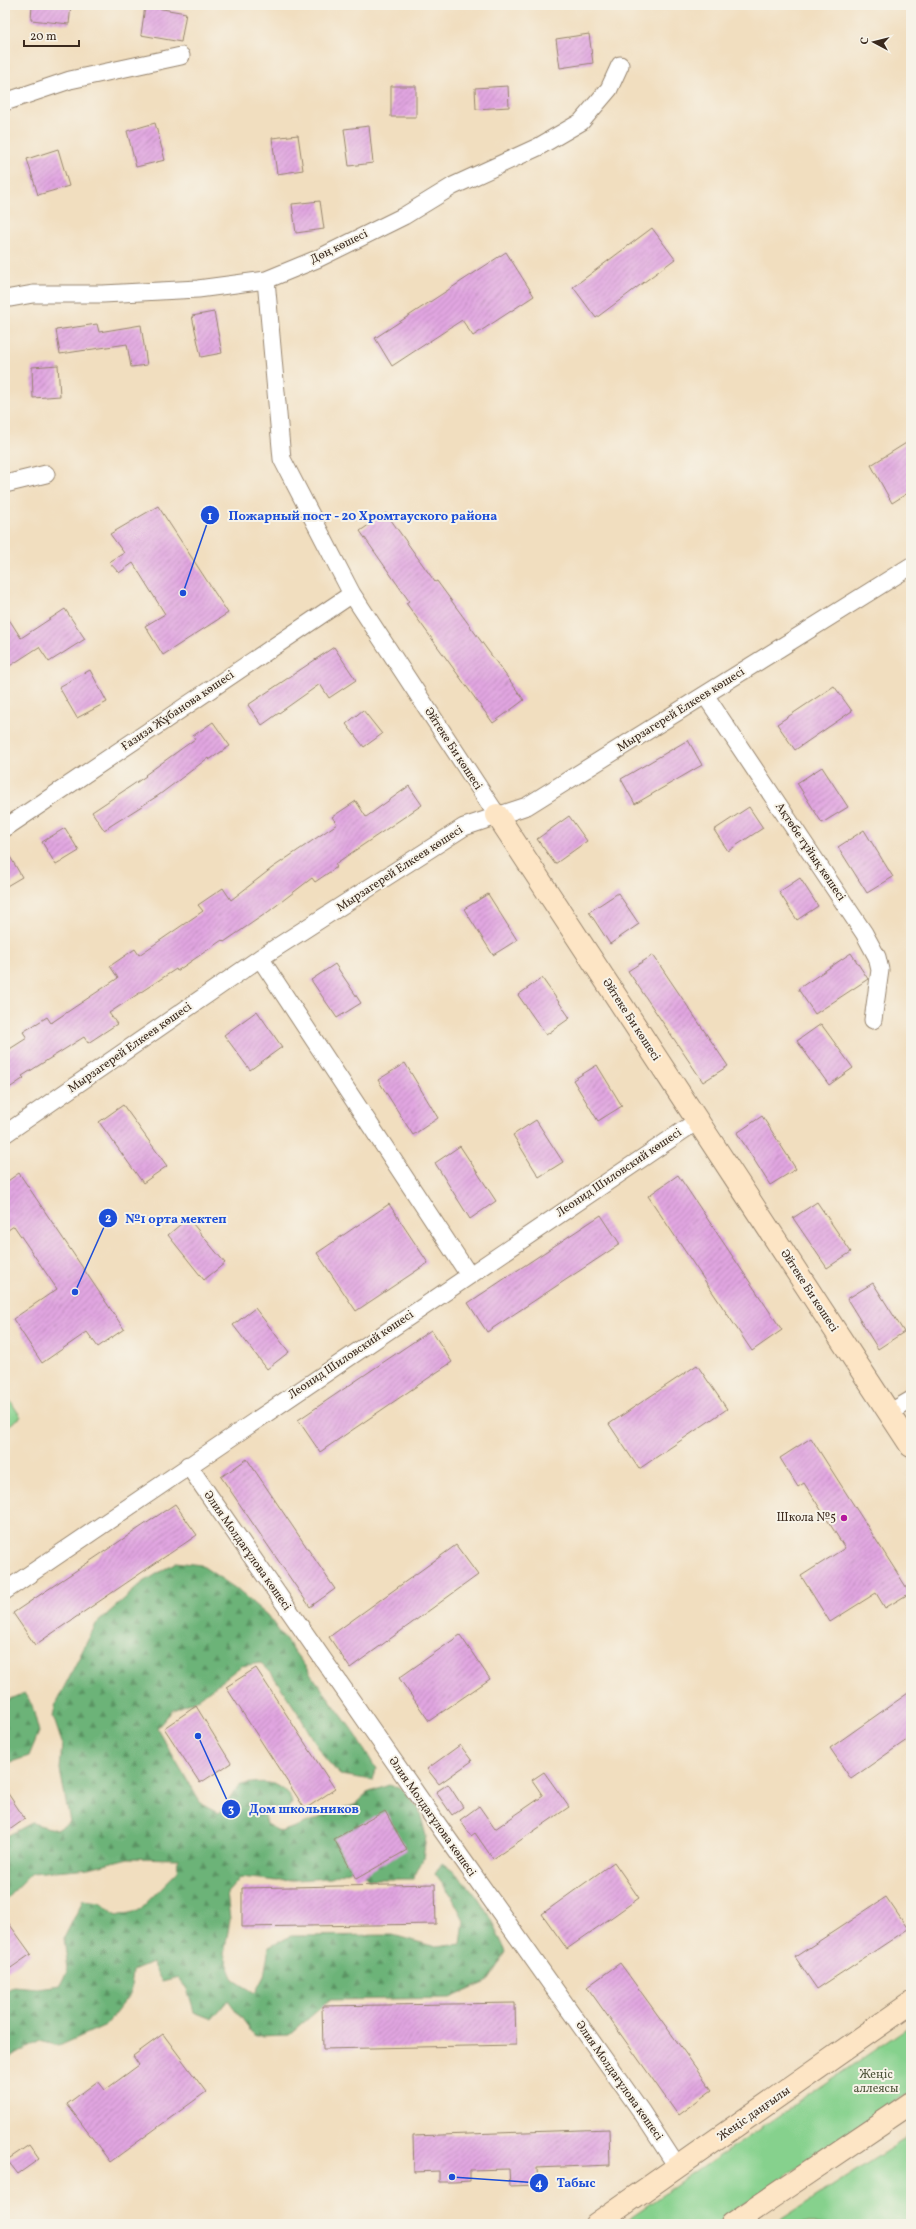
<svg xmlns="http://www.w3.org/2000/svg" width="916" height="2229" font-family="Vollkorn,serif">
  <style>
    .forest { fill: url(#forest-firs); stroke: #546e4b }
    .green { fill: #86d18d; stroke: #607e56 }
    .building { fill: url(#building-hatch) }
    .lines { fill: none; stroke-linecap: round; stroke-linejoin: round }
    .street-casing { stroke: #96846e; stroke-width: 19 }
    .secondary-casing { stroke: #96846e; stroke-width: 24 }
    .street { stroke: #fff; stroke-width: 17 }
    .secondary { stroke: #fde5c5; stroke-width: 22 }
    .poi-dot { fill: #b5179e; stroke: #f7f3e8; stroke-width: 1.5 }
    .labels { text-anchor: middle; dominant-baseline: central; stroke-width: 4; stroke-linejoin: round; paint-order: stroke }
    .street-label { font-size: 12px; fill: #3b2a1e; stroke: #f7f3e8 }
    .poi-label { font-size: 12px; fill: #3b2a1e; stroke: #f7f3e8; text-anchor: end }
    .park-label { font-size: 12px; fill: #4e543a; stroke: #f7f3e8 }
    .leader { fill: none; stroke: #1d4ed8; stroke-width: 1.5 }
    .callout-dot { fill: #1d4ed8; stroke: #f7f3e8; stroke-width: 1.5 }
    .mark-label { font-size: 12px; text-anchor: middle; font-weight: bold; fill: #fff }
    .callout-label { font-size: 13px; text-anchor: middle; font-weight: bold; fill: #1d4ed8; stroke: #f7f3e8; stroke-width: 4; stroke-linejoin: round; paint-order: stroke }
  </style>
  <defs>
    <pattern id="forest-firs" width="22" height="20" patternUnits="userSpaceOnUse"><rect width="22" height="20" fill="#6cb378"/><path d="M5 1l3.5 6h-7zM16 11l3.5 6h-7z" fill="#5a9262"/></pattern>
    <pattern id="building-hatch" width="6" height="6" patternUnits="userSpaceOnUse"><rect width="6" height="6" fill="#e1a6e1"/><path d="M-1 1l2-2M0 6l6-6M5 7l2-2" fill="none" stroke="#b887b6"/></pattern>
  </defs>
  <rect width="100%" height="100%" fill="#f7f3e8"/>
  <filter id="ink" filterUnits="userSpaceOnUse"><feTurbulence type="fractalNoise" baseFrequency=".025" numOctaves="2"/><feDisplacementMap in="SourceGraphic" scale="8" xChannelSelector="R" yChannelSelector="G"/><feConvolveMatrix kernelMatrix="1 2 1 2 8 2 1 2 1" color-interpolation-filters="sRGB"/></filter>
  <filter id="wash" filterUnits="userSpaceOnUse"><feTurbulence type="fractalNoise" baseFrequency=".012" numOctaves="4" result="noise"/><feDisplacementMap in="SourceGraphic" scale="16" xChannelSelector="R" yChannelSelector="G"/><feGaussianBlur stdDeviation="0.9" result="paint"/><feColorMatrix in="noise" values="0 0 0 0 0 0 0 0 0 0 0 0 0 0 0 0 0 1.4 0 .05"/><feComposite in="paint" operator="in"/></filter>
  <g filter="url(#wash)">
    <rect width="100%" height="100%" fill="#f1debf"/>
    <!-- forest -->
    <path class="forest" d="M176,1562L201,1565L235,1588L267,1615L356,1735L376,1769L373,1780L340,1775L324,1757L298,1713L272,1674L261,1663L241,1666L197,1700L173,1710L157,1728L201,1804L218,1813L227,1804L238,1786C259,1780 283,1779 292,1802L285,1813L272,1807L264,1815L266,1824L281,1832L354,1805L367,1793L389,1785L402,1789L419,1809L426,1836L423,1859L413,1879H369L357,1868L330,1878L277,1881L241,1877L227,1893L230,1920L224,1955L234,1980L255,1993L264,1976L269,1947L291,1936L393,1935L436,1947L461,1944L464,1920L452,1897L435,1874L442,1863C476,1886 490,1916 506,1952L487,1982L450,1998L330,2000L289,2035L255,2036L228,2000L212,2019L194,2012L187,1989L178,1978L162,1982L152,1963L133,1971L130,1995L106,2025L59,2046L40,2041L5,2060V1991L13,1986L37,1988L60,1985L68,1969L64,1938L83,1900L100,1902L116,1916L138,1911L177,1872L178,1859L128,1858L89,1868L32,1873L5,1900V1837L32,1823L57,1830L70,1822L60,1770L62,1743L53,1716L56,1703L96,1624L142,1583Z
      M24,1693L32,1705L39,1732L29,1756L5,1764V1701Z"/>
    <!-- green -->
    <path class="green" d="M5,1393L21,1417L5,1428Z
      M911,2025V2091L715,2224H620Z
      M911,2135V2224H774Z"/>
    <g id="blocks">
      <!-- building -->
      <path class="building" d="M32,5H71L69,24L31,20Z
        M145,6L186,13L181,42L141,35Z
        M589,34L593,63L560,68L556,39Z
        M391,86H416V117H391Z
        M508,86L509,107L476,109L475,88Z
        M155,123L165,160L136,167L127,131Z
        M369,126L373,163L349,166L344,129Z
        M298,135L303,170L277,174L272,138Z
        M58,149L69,186L38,195L27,159Z
        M320,201L324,229L296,233L292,204Z
        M652,228L675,259L596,318L573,287Z
        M506,252L534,296L473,336L462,320L392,366L375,338Z
        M214,312L222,353L201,357L192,316Z
        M97,324L99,332L141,325L147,365L131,367L127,344L60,354L56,330Z
        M58,365L60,396L33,398L32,367Z
        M911,440V491L892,503L871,465Z
        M158,506L228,613L163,655L145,626L165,614L133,563L119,573L109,562L124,553L110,534Z
        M386,513L435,582L437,581L524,700L493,723L406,603L409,601L360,531Z
        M65,609L85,639L49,662L39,647L5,669V613L21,638Z
        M334,647L356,680L329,698L320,684L262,725L248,705Z
        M90,670L107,702L77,718L59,687Z
        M834,686L852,711L795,750L777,724Z
        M363,710L382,734L364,747L346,724Z
        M213,722L230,746L209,760L208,758L159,795L104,830L92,812L146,776L145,775L195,739L193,736Z
        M688,740L702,765L635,804L621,779Z
        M822,767L848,807L822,823L797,783Z
        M409,786L422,805L335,864L337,867L315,882L312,878L268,912L224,942L222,940L177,971L176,969L109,1013L117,1024L88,1043L84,1037L22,1076L24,1078L5,1091V1052L27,1038L23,1032L47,1017L51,1023L118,978L110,966L135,949L139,955L203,911L198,905L223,888L231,900L272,868L337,824L332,817L356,801L366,817Z
        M749,807L763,828L728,851L714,830Z
        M569,816L587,841L555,864L537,839Z
        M65,828L79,851L56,865L42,842Z
        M864,830L893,877L867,893L838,847Z
        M5,848L22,877L5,887Z
        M800,878L818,906L797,920L779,892Z
        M618,893L639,924L610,944L589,912Z
        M488,894L517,940L493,955L464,909Z
        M851,953L868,979L815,1014L798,989Z
        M653,955L728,1066L703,1082L628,971Z
        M335,964L361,1003L337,1018L311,980Z
        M542,978L570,1018L546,1035L518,995Z
        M257,1011L282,1047L250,1070L224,1035Z
        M821,1024L853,1068L829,1085L797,1041Z
        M405,1063L438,1118L413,1135L378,1080Z
        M597,1065L622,1106L598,1121L573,1080Z
        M123,1105L167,1166L143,1183L99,1122Z
        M762,1116L796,1169L770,1185L737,1133Z
        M536,1120L563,1162L539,1177L513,1135Z
        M460,1146L496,1201L470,1219L435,1163Z
        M19,1173L124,1329L98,1347L87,1332L42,1363L13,1319L57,1289L14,1226L5,1232V1183Z
        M678,1175L782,1330L752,1351L648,1196Z
        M817,1202L851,1252L827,1268L793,1218Z
        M389,1204L428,1263L356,1311L317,1253Z
        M601,1215L620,1244L487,1332L468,1303Z
        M188,1218L225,1263L204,1280L168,1235Z
        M873,1283L904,1332L878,1349L847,1299Z
        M255,1308L289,1352L267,1369L233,1325Z
        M431,1330L452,1362L320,1452L298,1420Z
        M697,1365L727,1409L639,1469L609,1424Z
        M811,1438L910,1593L885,1608L876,1593L830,1622L801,1576L845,1548L804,1483L798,1487L780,1458Z
        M247,1459L335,1589L310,1607L221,1477Z
        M175,1504L197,1535L35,1645L13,1613Z
        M456,1545L478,1575L350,1668L329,1637Z
        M460,1635L490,1679L429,1721L399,1678Z
        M256,1668L335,1789L305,1809L226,1687Z
        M911,1691V1737L851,1779L830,1748Z
        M196,1706L231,1763L200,1783L164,1728Z
        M460,1745L472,1761L439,1784L427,1769Z
        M544,1772L569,1807L493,1859L475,1833L471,1836L460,1820L479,1806L495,1829L543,1796L532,1780Z
        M448,1784L463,1807L452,1815L436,1792Z
        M5,1789L25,1819L5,1833Z
        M385,1811L407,1850L356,1879L334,1839Z
        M614,1862L639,1898L567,1949L542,1914Z
        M435,1884L436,1924L242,1927V1888Z
        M886,1897L908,1929L817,1989L795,1957Z
        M5,1918L31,1954L5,1972Z
        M620,1963L712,2090L678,2115L587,1987Z
        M515,2003L516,2045L323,2049L322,2006Z
        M163,2034L206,2092L110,2162L67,2104L98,2081L105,2090L139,2065L133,2056Z
        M609,2129L610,2165L537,2168L538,2185L510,2186L509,2169L470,2170V2181L454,2182H439V2171L414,2172L413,2136Z
        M29,2145L39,2159L18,2174L7,2160Z"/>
    </g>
  </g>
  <g filter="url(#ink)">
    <use href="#blocks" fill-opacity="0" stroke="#96846e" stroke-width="1"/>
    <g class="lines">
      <defs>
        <path id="street" d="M5,102L70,80L181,56
          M266,280L282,459L352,594L497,815
          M5,299L33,294H103L198,289L266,280L317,259L404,216L453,186L538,147L581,122L609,89L620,65
          M5,484L46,474
          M705,695L864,933L877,957L880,970L873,1020
          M5,828L352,594
          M260,958L469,1275
          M5,1134L260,958L464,827L527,806L911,566
          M889,1413L911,1400
          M188,1465L441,1829L641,2111L678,2168
          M5,1591L697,1121"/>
        <path id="secondary" d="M497,815L911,1446
          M596,2224L911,2003
          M732,2224L911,2103"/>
      </defs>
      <!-- street casing -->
      <use href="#street" class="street-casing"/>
      <!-- secondary casing -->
      <use href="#secondary" class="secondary-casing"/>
      <!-- street -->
      <use href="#street" class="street"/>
      <!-- secondary -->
      <use href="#secondary" class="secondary"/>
    </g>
  </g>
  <!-- markers -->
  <circle class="poi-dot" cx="844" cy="1518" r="4"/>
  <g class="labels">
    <!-- street labels -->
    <g class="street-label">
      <text transform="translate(339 247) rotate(-26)">Дөң көшесі</text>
      <text transform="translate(681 710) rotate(-32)">Мырзагерей Елкеев көшесі</text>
      <text transform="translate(178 711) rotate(-34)">Ғазиза Жұбанова көшесі</text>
      <text transform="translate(453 749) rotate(57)">Әйтеке Би көшесі</text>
      <text transform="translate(810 852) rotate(56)">Ақтөбе тұйық көшесі</text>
      <text transform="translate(400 869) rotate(-33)">Мырзагерей Елкеев көшесі</text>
      <text transform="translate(631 1020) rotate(57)">Әйтеке Би көшесі</text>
      <text transform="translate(130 1048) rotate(-35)">Мырзагерей Елкеев көшесі</text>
      <text transform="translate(619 1173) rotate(-34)">Леонид Шиловский көшесі</text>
      <text transform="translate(809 1291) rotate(57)">Әйтеке Би көшесі</text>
      <text transform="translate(351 1355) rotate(-34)">Леонид Шиловский көшесі</text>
      <text transform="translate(247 1551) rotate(55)">Әлия Молдағұлова көшесі</text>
      <text transform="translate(432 1817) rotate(55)">Әлия Молдағұлова көшесі</text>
      <text transform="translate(619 2081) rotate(55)">Әлия Молдағұлова көшесі</text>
      <text transform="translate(754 2114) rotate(-35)">Жеңіс даңғылы</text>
    </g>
    <!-- poi labels -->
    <g class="poi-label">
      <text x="836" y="1518">Школа №5</text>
    </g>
    <!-- park labels -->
    <g class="park-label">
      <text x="876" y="2075">Жеңіс<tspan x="876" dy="14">аллеясы</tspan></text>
    </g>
  </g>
  <!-- callouts -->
  <path class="leader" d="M183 593L210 515M75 1292L108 1218M198 1736L231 1809M452 2177L539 2183"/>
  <g class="callout-dot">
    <circle cx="183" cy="593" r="4"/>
    <circle cx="75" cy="1292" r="4"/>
    <circle cx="198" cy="1736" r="4"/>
    <circle cx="452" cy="2177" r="4"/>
    <circle cx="210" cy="515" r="10"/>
    <circle cx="108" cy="1218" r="10"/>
    <circle cx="231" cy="1809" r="10"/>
    <circle cx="539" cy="2183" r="10"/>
  </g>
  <g class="mark-label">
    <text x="210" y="520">1</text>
    <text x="108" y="1222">2</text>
    <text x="231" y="1813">3</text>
    <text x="539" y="2187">4</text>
  </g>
  <g class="callout-label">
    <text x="363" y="520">Пожарный пост - 20 Хромтауского района</text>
    <text x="176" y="1223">№1 орта мектеп</text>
    <text x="304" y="1813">Дом школьников</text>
    <text x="576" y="2187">Табыс</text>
  </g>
  <!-- margin -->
  <rect width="916" height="2229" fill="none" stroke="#f7f3e8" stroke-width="20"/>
  <!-- north arrow -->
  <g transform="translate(874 42) rotate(277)" stroke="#f7f3e8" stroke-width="3" paint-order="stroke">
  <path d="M0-3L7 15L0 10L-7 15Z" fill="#3b2a1e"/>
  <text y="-6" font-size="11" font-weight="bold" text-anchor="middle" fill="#3b2a1e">С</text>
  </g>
  <!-- scale -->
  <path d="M24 40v6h55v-6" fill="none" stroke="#3b2a1e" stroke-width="2"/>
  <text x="30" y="40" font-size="12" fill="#3b2a1e" stroke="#f7f3e8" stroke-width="3" paint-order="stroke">20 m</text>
</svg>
